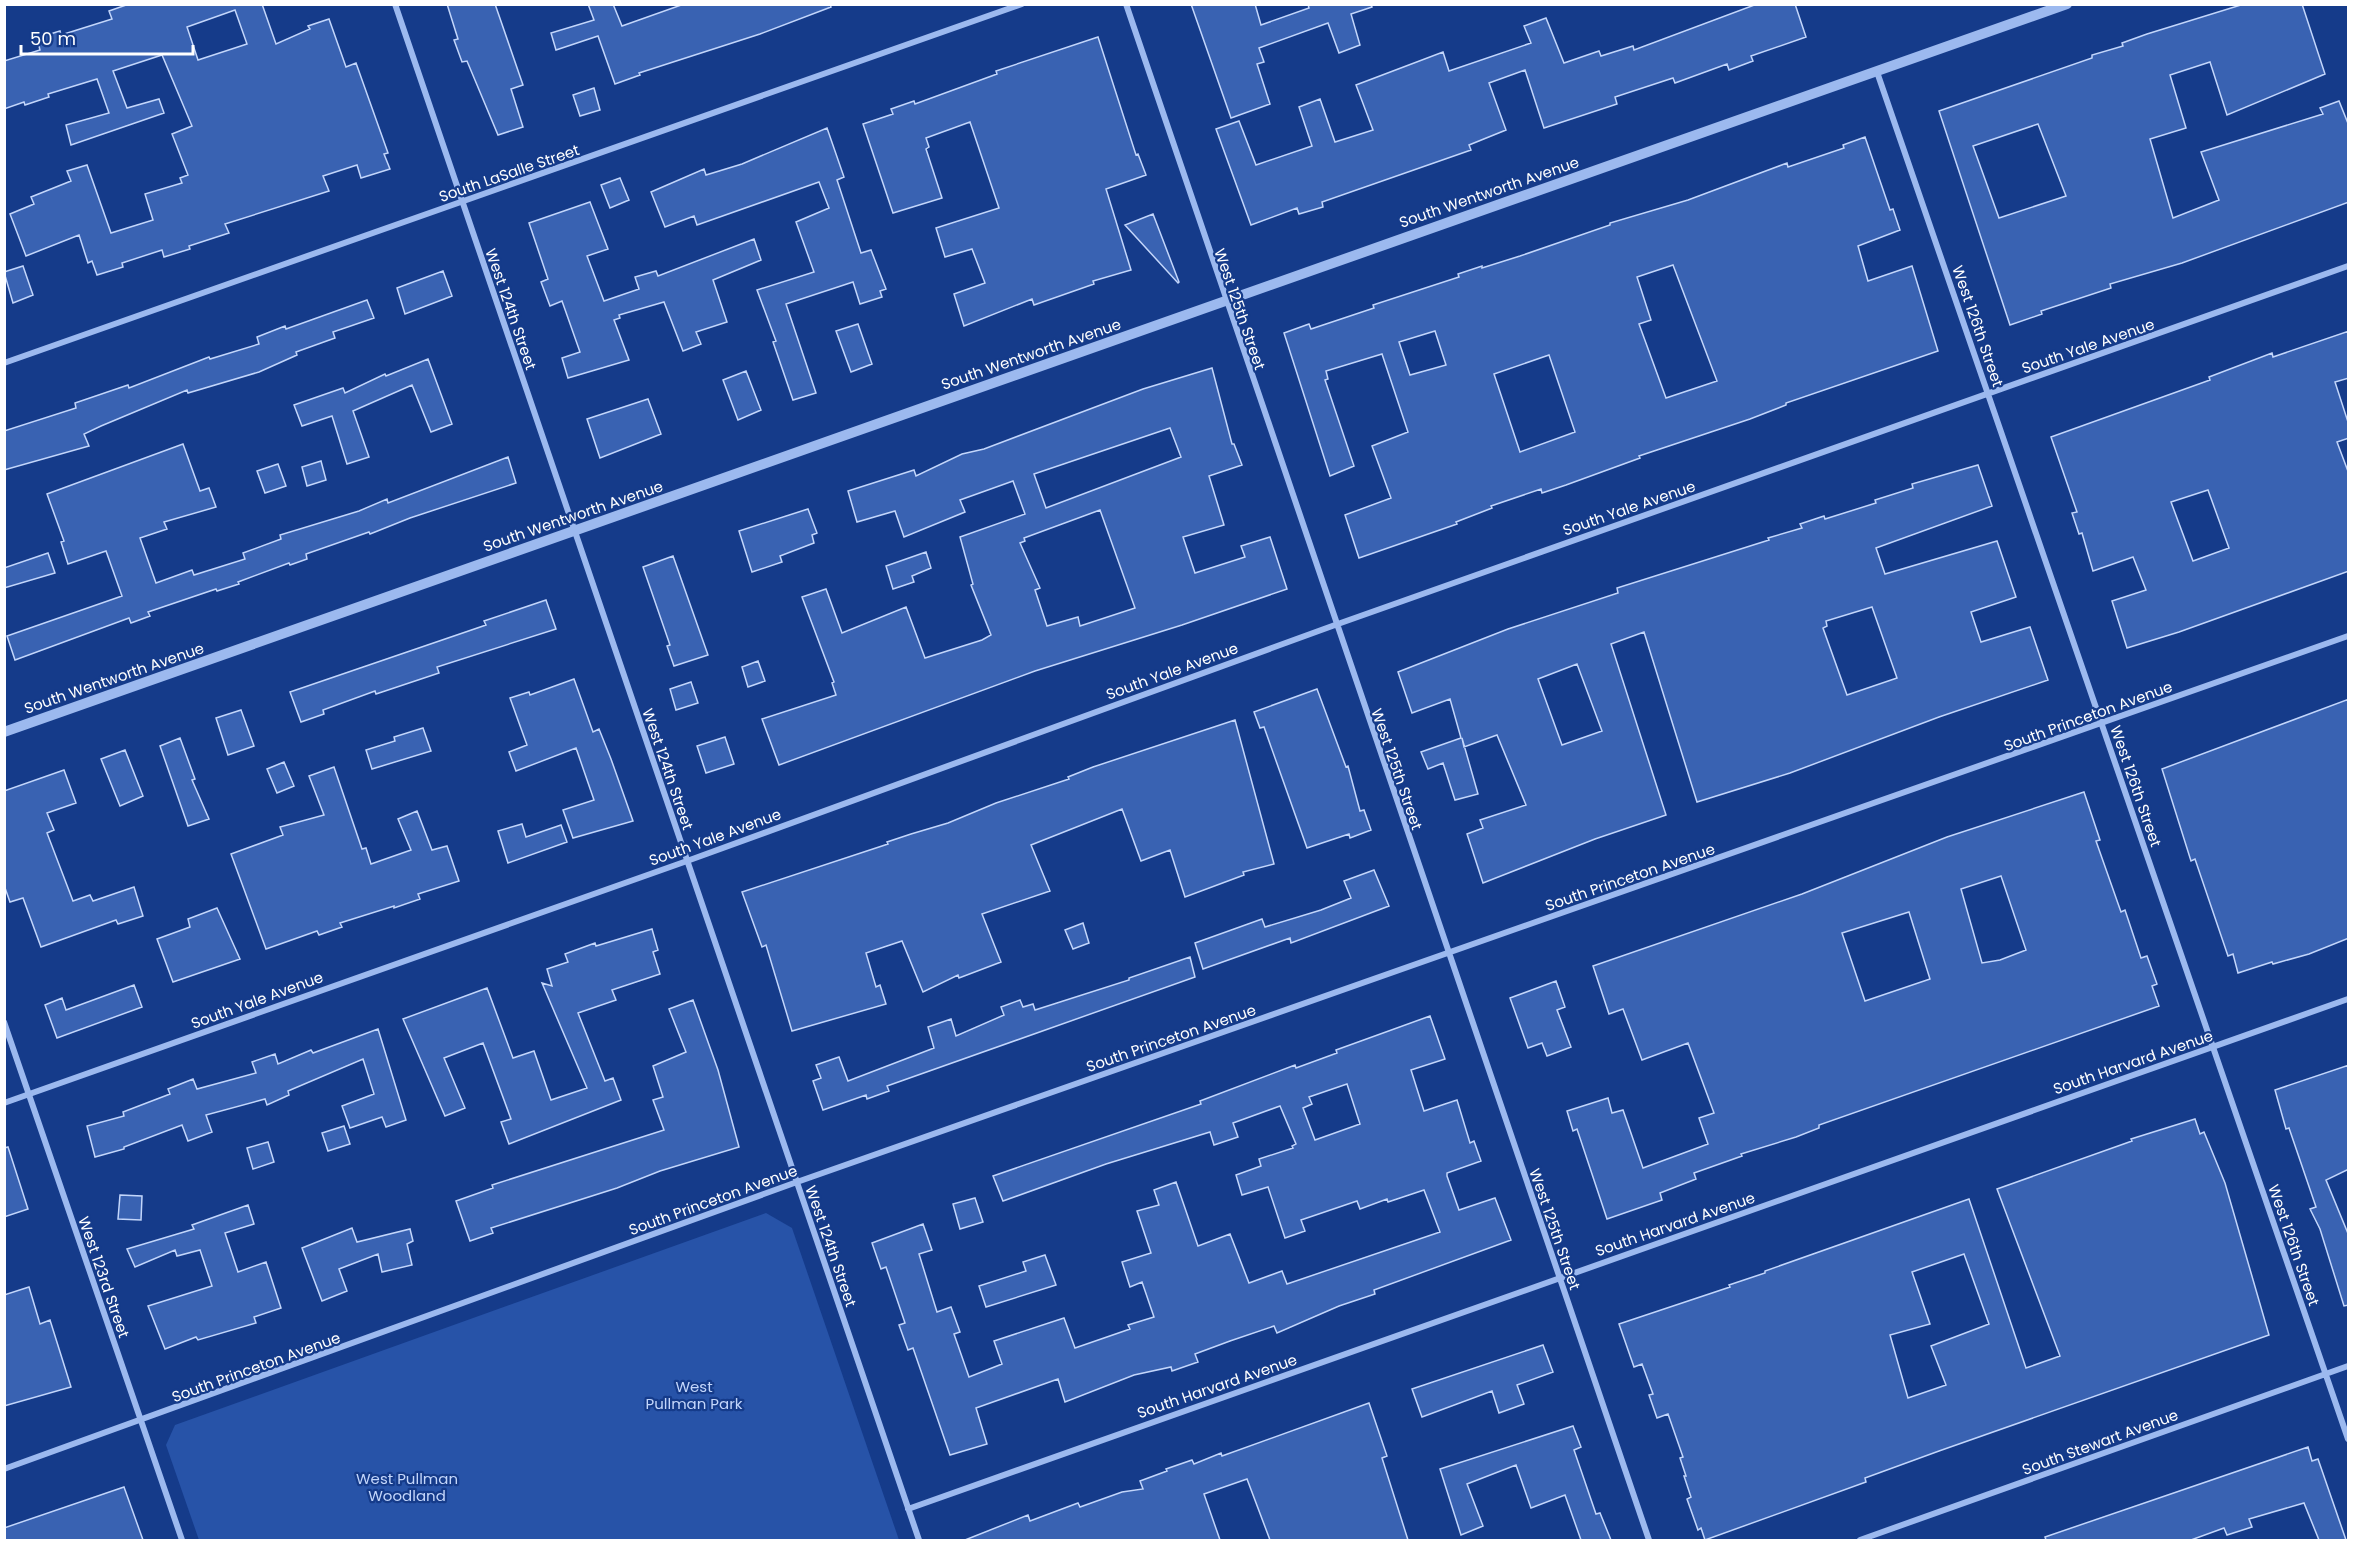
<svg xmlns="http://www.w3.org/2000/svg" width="2353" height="1545" font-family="Poppins,sans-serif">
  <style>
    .green { fill: #2753a8 }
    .building { fill: #3962b2; stroke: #c3d6fb; stroke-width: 1.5; fill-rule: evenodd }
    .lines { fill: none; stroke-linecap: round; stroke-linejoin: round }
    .minor { stroke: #9cb9ef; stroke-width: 6 }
    .tertiary { stroke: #9cb9ef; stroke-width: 10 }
    .labels { text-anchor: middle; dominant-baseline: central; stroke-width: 4.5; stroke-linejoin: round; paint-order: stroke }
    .street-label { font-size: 15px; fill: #fff; stroke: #153b8a }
    .park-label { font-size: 15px; fill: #c3d6fb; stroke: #153b8a }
  </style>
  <rect width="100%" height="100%" fill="#153b8a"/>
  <!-- green -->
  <path class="green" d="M766,1213L792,1228L899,1540H199L166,1445L175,1425Z"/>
  <!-- building -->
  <path class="building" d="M129,4H262L276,44L310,29L308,26L329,19L346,67L356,63L388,153L384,154L390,169L361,178L357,165L323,176L329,191L225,224L229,233L189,246L190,249L164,257L162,250L122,263L123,267L97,275L92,261L88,263L79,235L26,256L10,214L34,204L31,197L71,181L67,171L87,165L111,233L153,220L145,194L182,183L180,178L188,175L172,134L192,126L162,55L113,71L127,108L159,99L164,113L71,145L66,125L109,113L97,79L48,94L49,97L25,105L24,102L4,109V61L40,50L37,38L60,31L61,35L112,19L109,11ZM235,10L247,44L198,60L187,27Z
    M447,4H495L523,85L511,89L523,127L498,135L467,61L462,62L454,40L458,39Z
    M588,4H613L622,26L684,4H830L831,7L760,34L639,73L640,75L615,84L598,36L556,50L551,33L594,20Z
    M1191,4H1255L1261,25L1309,8L1308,4H1371L1372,7L1351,14L1360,45L1339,53L1328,23L1259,48L1264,62L1257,64L1270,104L1231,118Z
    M1757,4H1795L1806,37L1751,56L1753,61L1729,70L1727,64L1675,83L1673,78L1615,97L1617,104L1544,128L1525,70L1489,83L1506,130L1469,145L1471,150L1322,202L1323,207L1299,214L1297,208L1251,225L1216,129L1239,121L1256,165L1312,146L1299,107L1320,99L1335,142L1373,130L1356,85L1443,52L1449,71L1531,43L1524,26L1546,18L1564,63L1599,51L1601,56L1633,46L1634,50Z
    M2244,4H2302L2325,74L2227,115L2210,62L2170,75L2186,128L2150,139L2173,218L2219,200L2201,152L2323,114L2320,108L2339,101L2349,126V202L2182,263L2110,284L2111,288L2041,311L2042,314L2010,325L1939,111L2092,58V55L2123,46L2122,43L2147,34ZM2038,124L2066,196L1999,218L1973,146Z
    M1098,37L1136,155L1138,154L1146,175L1106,189L1131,270L1093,281L1094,284L1034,305L1032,299L964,326L954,294L985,283L972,249L945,257L936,228L999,208L970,122L926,138L929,147L926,149L942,198L893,213L863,124L893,114L891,109L914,101L915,104L997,74L996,71Z
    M594,88L600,110L580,116L573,95Z
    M827,128L844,177L837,180L861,253L871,250L886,289L880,291L882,297L860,304L853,282L786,304L816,393L793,400L773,342L776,341L757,290L814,272L796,222L829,208L819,182L697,225L694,216L665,227L651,192L704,169L706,175L742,164Z
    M1865,137L1890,210L1893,209L1900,230L1858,246L1868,281L1912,266L1938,351L1786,403V405L1750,419L1639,456L1640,458L1566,485L1542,493L1541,489L1491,506L1492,508L1456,522L1457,524L1359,558L1345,515L1391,498L1372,446L1408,432L1382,354L1326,371L1328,379L1325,380L1354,466L1330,476L1284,333L1309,324L1311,329L1374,308L1373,305L1459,277L1458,274L1482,266V268L1520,256L1610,225V223L1688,200L1787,163L1788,167L1844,148L1843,145ZM1673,265L1717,381L1666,398L1639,324L1651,320L1637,277ZM1435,331L1446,365L1410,375L1399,342ZM1549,355L1575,432L1520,452L1494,374Z
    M620,178L629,200L610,208L601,185Z
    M590,202L608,249L587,256L604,301L639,289L635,277L656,271L658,276L754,239L761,260L713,280L727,322L696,332L701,344L683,351L664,302L619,315L620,318L614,320L629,360L568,378L562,358L580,352L562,301L550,306L541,282L548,279L529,223Z
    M1153,214L1179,282L1178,283L1125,225Z
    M23,266L33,295L13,303L4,272Z
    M443,271L452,296L405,314L397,288Z
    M367,300L374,318L333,332L335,338L296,352L297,355L259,372L188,393L187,390L101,426L84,434L89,446L4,470V431L76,408L75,403L128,385L129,388L209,357L210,359L259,344L257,337L285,326L286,329Z
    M858,324L872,364L851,372L836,331Z
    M2349,331V378L2335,382L2349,425V438L2337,442L2349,474V571L2179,632L2127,648L2112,601L2146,590L2133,557L2093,571L2082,533L2079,534L2072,513L2077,512L2051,437L2210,380L2209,377L2272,353L2273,357ZM2208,490L2229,548L2193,561L2171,502Z
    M428,359L452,424L431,432L412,385L353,411L369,457L347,464L332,416L302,426L294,405L343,388L345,393L385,374L386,376Z
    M1212,368L1232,444H1234L1242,465L1209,476L1224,525L1183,537L1195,573L1245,557L1241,546L1270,537L1287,589L1182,625L1035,671L779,765L762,719L836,695L832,683L834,682L802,597L826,589L842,633L906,607L925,658L982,640L991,635L971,585L973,584L960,537L1025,514L1013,481L960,500L965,512L904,537L895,511L857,522L848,491L914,470L916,476L962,454L984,449L1143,389ZM1170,428L1181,457L1046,508L1034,474ZM1100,510L1135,608L1080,626L1078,617L1047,626L1035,590L1040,588L1020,543L1025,541L1024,538Z
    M746,371L761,410L738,420L723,380Z
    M648,399L661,434L600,458L587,419Z
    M183,444L200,491L209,488L216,507L164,522L167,529L140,538L156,583L192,570L194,575L245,559L243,553L281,539L280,535L359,511L387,499L388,503L508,457L516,483L410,518L370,534L369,532L306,554L307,559L290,565L289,563L238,582L239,584L217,591L216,589L148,612L150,616L131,623L129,618L15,660L7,636L122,596L106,551L68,564L61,542L64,541L47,494Z
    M321,461L326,480L307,486L302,467Z
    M278,464L286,486L265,493L257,471Z
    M1978,465L1992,506L1876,548L1885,574L1997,541L2016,597L1971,612L1981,642L2030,627L2048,680L1939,717L1790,773L1697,802L1644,632L1611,644L1666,815L1595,839L1483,883L1467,834L1483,828L1480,820L1526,805L1497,735L1464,747L1462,738L1478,794L1455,800L1443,763L1428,769L1421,752L1461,738L1450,699L1412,713L1398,672L1508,629L1618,593L1617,588L1769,540L1768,538L1802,528L1800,524L1824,516L1825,519L1876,503L1875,500L1913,488L1912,484ZM1872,607L1897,678L1847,695L1823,628L1827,626L1826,621ZM1577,664L1602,731L1562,745L1538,679Z
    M808,509L817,533L812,535L814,543L780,556L782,562L752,572L739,531Z
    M926,552L931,568L912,576L914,582L893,589L886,566Z
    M48,553L55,573L4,588V568Z
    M673,556L708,655L674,666L667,646L670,645L643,567Z
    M546,600L556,629L437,667L439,673L376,694L375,691L323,710L324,714L301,722L290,692L486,625L484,621Z
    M758,661L765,681L748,687L742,667Z
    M574,679L593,732L599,729L611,759L633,821L573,838L563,810L594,800L576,748L516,771L509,752L527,745L510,698L529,692L530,695Z
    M691,682L698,703L676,710L670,689Z
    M1317,689L1346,767L1348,766L1360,811L1364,810L1371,830L1350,838L1349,834L1307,848L1264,727L1260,728L1254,712Z
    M2349,699V938L2309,954L2273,964L2272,962L2238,973L2233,954L2228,956L2195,859L2191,861L2162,769Z
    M241,710L254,746L228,755L216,718Z
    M1235,720L1274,864L1243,872L1244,875L1185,897L1170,850L1141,861L1122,809L1031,845L1050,891L982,914L1001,962L959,978L958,975L923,992L902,941L866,953L876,987L880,985L886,1004L792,1031L766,945L762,947L742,892L888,844L887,842L911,834L948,823L996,803L1069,779L1068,777L1093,767Z
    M423,728L431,751L372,769L366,750L395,741L394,737Z
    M725,737L734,764L706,773L697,746Z
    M180,738L195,779L192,780L209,819L188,826L160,746Z
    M125,750L143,796L120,806L101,759Z
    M284,762L294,786L277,793L267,769Z
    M334,767L362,849L366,848L371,864L411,850L398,819L417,811L432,850L447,846L459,881L418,894L420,899L394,908V906L340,923L342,927L319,935L317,931L266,949L231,854L283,835L280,827L324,815L309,776Z
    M64,770L76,803L47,813L54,830L47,833L73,901L90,895L93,901L134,887L143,916L118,924L116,920L41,947L23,898L10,902L4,885V791Z
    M2084,792L2100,840L2096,841L2121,912L2125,910L2141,958L2147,956L2157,984L2152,986L2159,1006L1819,1125V1128L1796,1137L1741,1154L1742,1156L1694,1173L1696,1179L1660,1193L1662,1200L1607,1219L1577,1129L1573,1131L1567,1111L1608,1098L1612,1113L1623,1110L1643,1168L1708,1144L1699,1118L1714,1113L1688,1043L1642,1060L1623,1009L1609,1014L1593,966L1802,894L1947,837ZM2001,876L2026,950L2000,960L1982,963L1961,889ZM1909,912L1930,979L1865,1001L1842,933Z
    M522,824L526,837L561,825L567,842L508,863L498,831Z
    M1374,870L1389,906L1291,943L1290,938L1203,969L1195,943L1262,919L1265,927L1321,910L1351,898L1344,881Z
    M217,908L240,959L173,982L157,939L190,927L188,919Z
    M1083,923L1089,943L1073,949L1065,930Z
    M652,929L658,950L653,952L660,974L612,990L616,1000L578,1013L605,1081L613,1078L621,1100L509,1144L501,1122L511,1119L483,1043L444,1058L465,1108L445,1116L403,1019L487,988L513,1058L534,1051L551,1100L587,1088L542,983L552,986L547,969L568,962L565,954L595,943L596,946Z
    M1190,957L1195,977L887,1086L889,1091L867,1099L866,1095L823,1110L813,1081L821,1078L816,1065L839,1057L848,1081L934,1048L928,1027L951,1019L956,1036L1004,1015L1001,1007L1020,1000L1023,1007L1033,1004L1035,1010L1129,980V978Z
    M1556,981L1565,1007L1557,1010L1571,1047L1547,1056L1542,1043L1528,1048L1510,998Z
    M134,985L142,1007L57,1038L45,1005L62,998L66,1010Z
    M693,1000L718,1070L739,1147L660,1171L617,1188L491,1228L493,1233L470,1241L456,1201L493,1188L492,1185L664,1130L653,1100L663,1097L653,1066L686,1052L669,1009Z
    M1430,1016L1445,1059L1411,1070L1424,1111L1457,1100L1470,1143L1474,1141L1481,1161L1447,1173V1176L1459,1210L1495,1198L1511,1240L1374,1290L1375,1294L1339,1306L1277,1333L1274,1326L1230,1341L1195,1354L1198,1362L1172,1371L1171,1367L1134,1375L1065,1402L1058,1379L976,1408L987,1444L950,1455L913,1348L908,1350L899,1325L905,1323L886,1267L881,1269L872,1243L923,1224L932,1250L919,1254L937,1312L951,1307L960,1332L954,1334L969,1377L1002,1364L994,1341L1064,1318L1075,1348L1130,1329L1128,1325L1154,1317L1142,1282L1130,1287L1122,1262L1151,1253L1137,1211L1159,1205L1154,1190L1176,1182L1198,1246L1230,1234L1249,1283L1282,1271L1287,1284L1440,1232L1424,1190L1388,1202L1387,1199L1360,1209L1357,1201L1301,1220L1305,1231L1285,1238L1268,1187L1242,1195L1236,1175L1261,1166L1259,1159L1293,1148L1292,1146L1296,1144L1280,1106L1233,1123L1238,1137L1214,1145L1210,1132L1106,1164L1003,1201L993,1176L1201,1104L1200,1101L1295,1065L1296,1068L1337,1053L1336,1050ZM1347,1084L1360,1124L1315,1140L1303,1108L1312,1104L1309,1097Z
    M378,1029L406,1120L386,1127L382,1117L350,1128L342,1106L374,1094L363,1059L288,1091L289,1095L267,1105L265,1099L206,1115L212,1132L188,1141L182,1125L124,1147V1149L95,1157L87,1126L124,1116L123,1112L170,1094L168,1089L193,1079L197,1089L256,1073L252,1062L275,1054L278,1064L311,1050L313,1053Z
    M2349,1065V1169L2326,1180L2349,1236V1305L2344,1306L2320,1229L2310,1209L2316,1207L2289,1128L2286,1129L2275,1090Z
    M2195,1119L2200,1134L2204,1132L2225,1183L2269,1335L1939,1451L1865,1478L1866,1482L1705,1540L1701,1528L1698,1530L1687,1499L1691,1497L1684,1476H1686L1680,1458L1683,1457L1668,1414L1657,1418L1649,1395L1653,1394L1642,1364L1634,1367L1619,1324L1730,1287L1729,1285L1765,1273V1271L1969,1199L2026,1368L2060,1356L1997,1189L2132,1141L2131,1139ZM1964,1254L1989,1324L1931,1346L1946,1385L1908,1398L1890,1335L1930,1324L1912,1272Z
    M344,1126L350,1144L328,1151L322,1133Z
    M268,1142L274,1162L253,1169L247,1148Z
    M8,1147L28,1209L4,1217V1148Z
    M120,1195L142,1196L141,1220L118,1219Z
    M975,1198L983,1222L960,1229L953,1204Z
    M248,1205L254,1224L225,1233L238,1272L266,1262L281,1308L254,1317L256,1323L198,1340L196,1337L165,1349L148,1306L212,1286L200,1250L177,1256L175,1250L135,1267L127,1249L194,1229L192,1225Z
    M352,1228L357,1242L410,1229L413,1241L407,1244L412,1265L382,1272L378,1254L339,1269L347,1291L322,1301L302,1248Z
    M1045,1255L1056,1285L986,1307L979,1286L1026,1271L1023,1262Z
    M29,1287L40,1324L50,1320L71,1387L4,1406V1295Z
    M1543,1345L1553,1372L1517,1385L1524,1404L1499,1413L1492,1391L1422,1417L1412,1389Z
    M1369,1403L1387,1456L1382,1458L1408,1540H1270L1247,1479L1204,1494L1220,1540H965L1028,1515L1030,1521L1078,1503L1080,1507L1122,1492L1143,1489L1140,1481L1167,1471L1166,1469L1192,1460L1194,1464L1221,1453L1222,1456Z
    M1573,1426L1581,1447L1574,1450L1596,1514L1600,1513L1611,1540H1581L1565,1495L1531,1508L1516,1465L1467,1484L1483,1526L1461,1535L1440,1469Z
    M2308,1447L2312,1461L2318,1459L2346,1540H2319L2304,1503L2249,1519L2252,1527L2227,1535L2224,1528L2191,1540H2046L2045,1537Z
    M124,1487L143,1540H4V1528Z"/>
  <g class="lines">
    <!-- minor -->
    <path class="minor" d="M395,4L919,1540
      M1126,4L1649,1540
      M1877,72L2348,1439
      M4,363L1022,4
      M4,1022L182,1540
      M4,1103L687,861L1335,625L2348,266
      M4,1469L797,1182L2348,636
      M908,1509L2348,999
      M1860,1540L2348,1366"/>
    <!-- tertiary -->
    <path class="tertiary" d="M4,732L2067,4"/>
  </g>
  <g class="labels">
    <!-- street labels -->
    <g class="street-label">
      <text transform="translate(509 173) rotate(-19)">South LaSalle Street</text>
      <text transform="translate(1489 192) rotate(-19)">South Wentworth Avenue</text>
      <text transform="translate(511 309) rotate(71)">West 124th Street</text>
      <text transform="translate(1240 309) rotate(71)">West 125th Street</text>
      <text transform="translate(1978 326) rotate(71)">West 126th Street</text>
      <text transform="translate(2088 346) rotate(-19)">South Yale Avenue</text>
      <text transform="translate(1031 354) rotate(-19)">South Wentworth Avenue</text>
      <text transform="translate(1629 508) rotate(-19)">South Yale Avenue</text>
      <text transform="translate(573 516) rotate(-19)">South Wentworth Avenue</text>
      <text transform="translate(1172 671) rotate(-20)">South Yale Avenue</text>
      <text transform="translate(114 678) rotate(-19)">South Wentworth Avenue</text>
      <text transform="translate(2088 716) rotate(-20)">South Princeton Avenue</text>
      <text transform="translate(668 769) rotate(71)">West 124th Street</text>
      <text transform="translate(1397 769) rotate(71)">West 125th Street</text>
      <text transform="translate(2136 786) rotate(71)">West 126th Street</text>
      <text transform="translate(715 837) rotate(-20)">South Yale Avenue</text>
      <text transform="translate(1630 877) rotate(-19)">South Princeton Avenue</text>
      <text transform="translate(257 1000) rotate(-20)">South Yale Avenue</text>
      <text transform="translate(1171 1038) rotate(-19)">South Princeton Avenue</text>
      <text transform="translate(2133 1062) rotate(-19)">South Harvard Avenue</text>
      <text transform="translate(713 1200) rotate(-20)">South Princeton Avenue</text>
      <text transform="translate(1675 1224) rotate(-19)">South Harvard Avenue</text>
      <text transform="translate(1555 1229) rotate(71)">West 125th Street</text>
      <text transform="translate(2294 1245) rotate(71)">West 126th Street</text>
      <text transform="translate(831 1246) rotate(71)">West 124th Street</text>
      <text transform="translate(104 1277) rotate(71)">West 123rd Street</text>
      <text transform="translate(256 1367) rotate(-20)">South Princeton Avenue</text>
      <text transform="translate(1217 1386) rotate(-19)">South Harvard Avenue</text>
      <text transform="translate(2100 1442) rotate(-20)">South Stewart Avenue</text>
    </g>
    <!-- park labels -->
    <g class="park-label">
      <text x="694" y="1386">West<tspan x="694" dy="17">Pullman Park</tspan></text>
      <text x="407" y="1478">West Pullman<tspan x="407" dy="17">Woodland</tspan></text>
    </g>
  </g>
  <!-- border -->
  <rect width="2353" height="1545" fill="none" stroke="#ffffff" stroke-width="12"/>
  <!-- scale -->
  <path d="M21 45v9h172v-9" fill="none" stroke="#ffffff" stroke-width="3"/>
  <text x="30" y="45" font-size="18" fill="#ffffff" stroke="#153b8a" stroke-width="4.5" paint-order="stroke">50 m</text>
</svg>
